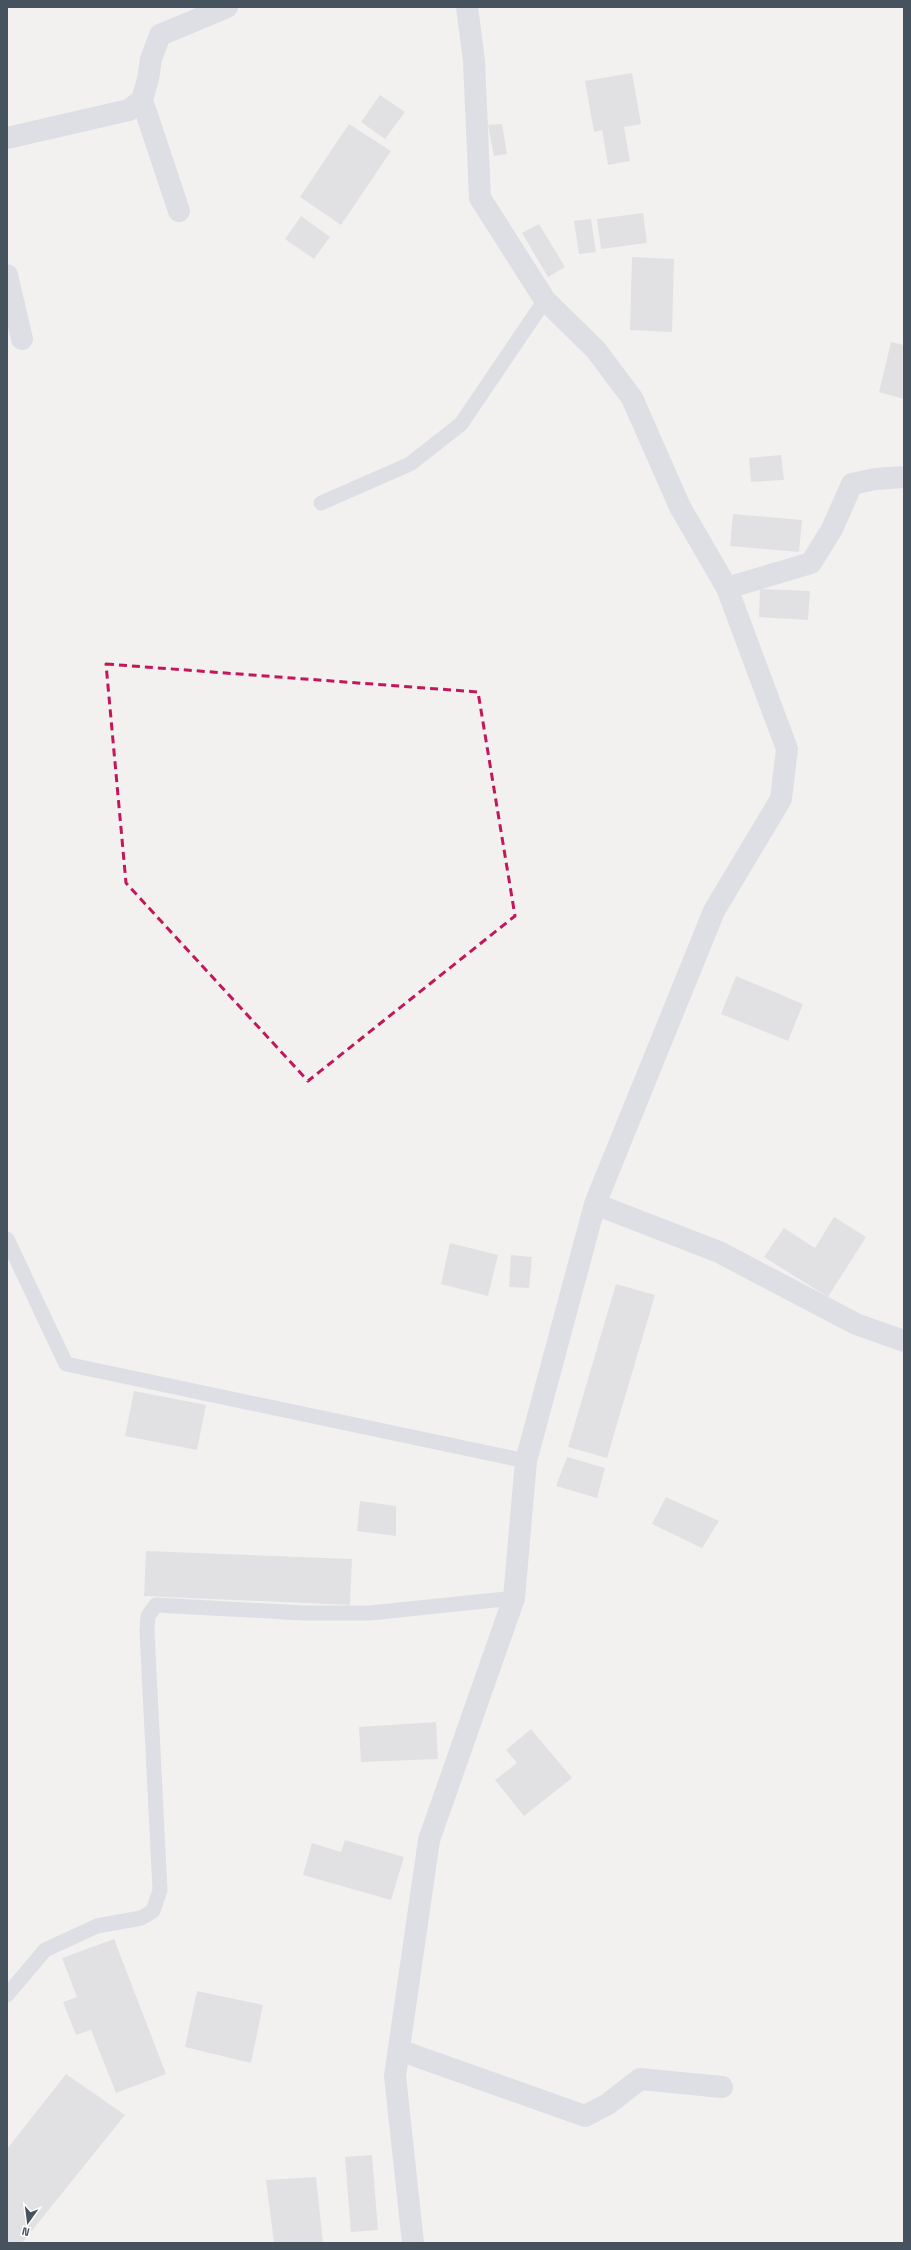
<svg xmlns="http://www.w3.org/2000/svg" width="911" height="2250" font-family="'Space Grotesk',sans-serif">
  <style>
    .building { fill: #cccfd6 }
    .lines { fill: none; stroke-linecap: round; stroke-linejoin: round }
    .service { stroke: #c3cbd6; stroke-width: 15 }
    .minor { stroke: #c3cbd6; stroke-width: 22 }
    .marked { fill: none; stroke: #c2185b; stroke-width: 3; stroke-dasharray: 8 5; stroke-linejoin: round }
  </style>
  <rect width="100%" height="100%" fill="#f3f1f0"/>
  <!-- building -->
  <path class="building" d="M632,73L641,124L624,127L630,161L608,165L602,130L594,132L585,81Z
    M380,95L405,112L385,139L361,122Z
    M349,124L391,151L341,225L300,197Z
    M502,124L507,154L494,156L488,125Z
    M643,213L647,243L601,249L597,219Z
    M301,216L330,237L314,259L285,239Z
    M591,219L596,252L579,254L574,221Z
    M539,224L565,267L548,277L522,233Z
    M632,257L674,259L672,332L630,330Z
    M891,342L904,345V399L879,392Z
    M781,455L784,480L751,482L749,458Z
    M733,514L802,520L799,552L730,546Z
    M760,589L810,591L808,620L759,617Z
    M736,976L803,1004L788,1041L721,1014Z
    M834,1217L866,1237L828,1297L764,1257L784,1228L815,1248Z
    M450,1243L498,1255L488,1296L441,1284Z
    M511,1255L532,1257L529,1288L509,1287Z
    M616,1284L655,1295L607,1458L568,1447Z
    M134,1391L206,1405L197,1450L125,1436Z
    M567,1457L605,1468L597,1498L556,1486Z
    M666,1497L719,1521L702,1548L652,1524Z
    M360,1501L396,1506V1536L357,1531Z
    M146,1551L352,1559L350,1605L144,1596Z
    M436,1722L438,1759L361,1762L359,1727Z
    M531,1729L572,1778L524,1816L495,1780L517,1763L506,1750Z
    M345,1840L404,1857L391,1900L303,1875L312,1843L341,1852Z
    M114,1939L166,2074L116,2093L91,2030L76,2035L63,2002L77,1997L62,1958Z
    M197,1991L263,2005L251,2063L185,2047Z
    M66,2074L125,2115L22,2243H7V2149Z
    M372,2155L378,2230L351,2232L345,2157Z
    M316,2177L323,2243H274L266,2180Z"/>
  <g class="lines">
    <!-- service -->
    <path class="service" d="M321,503L410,464L461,424L545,300
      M7,1239L66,1364L526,1461
      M7,1995L45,1950L97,1926L141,1918L153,1911L160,1890L147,1631L148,1616L156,1605L303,1613H370L514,1598"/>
    <!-- minor -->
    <path class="minor" d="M142,100L179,211
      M7,138L129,110L142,100L148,79L151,59L160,35L227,7
      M7,275L22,339
      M727,588L811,563L832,529L852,484L875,479L904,477
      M595,1204L719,1252L856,1324L904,1341
      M399,2050L585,2116L608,2104L640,2079L722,2087
      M413,2243L395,2076L429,1840L514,1598L526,1461L595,1204L714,911L781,799L787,749L727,588L680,507L632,398L596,350L545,300L480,198L474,61L467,7"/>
  </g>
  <!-- marked area -->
  <path d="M0 0H911V2250H0ZM106,664L478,692L515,916L308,1081L126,883Z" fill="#f3f1f0" fill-opacity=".55" fill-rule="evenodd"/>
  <path class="marked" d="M106,664L478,692L515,916L308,1081L126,883Z"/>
  <!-- border -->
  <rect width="911" height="2250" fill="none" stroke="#47525f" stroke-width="16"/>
  <!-- north arrow -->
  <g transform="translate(28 2222) rotate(194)" stroke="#ffffff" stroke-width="3" paint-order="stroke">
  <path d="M0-3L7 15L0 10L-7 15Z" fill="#47525f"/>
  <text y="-6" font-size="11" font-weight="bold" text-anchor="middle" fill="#47525f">N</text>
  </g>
</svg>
